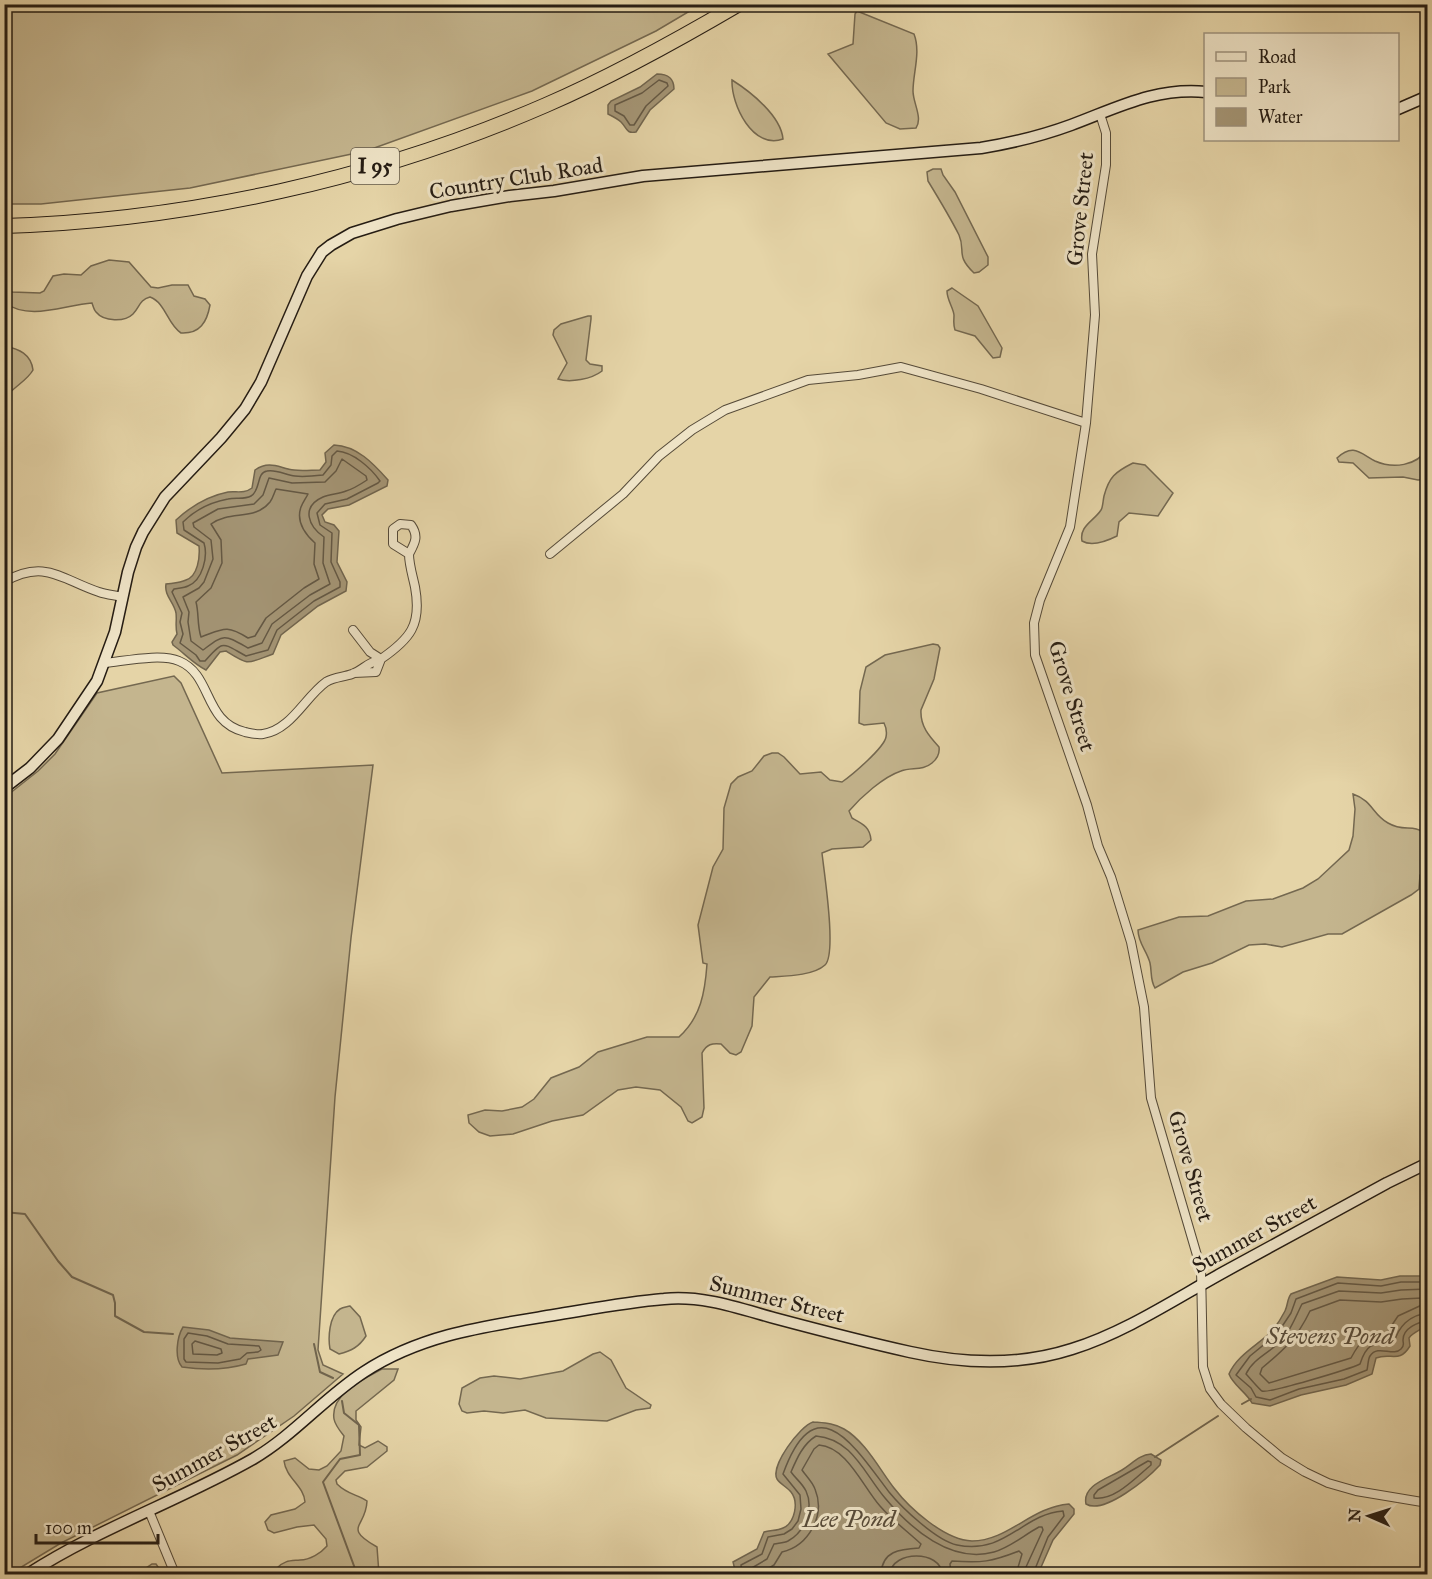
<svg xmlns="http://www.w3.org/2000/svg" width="1432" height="1579" font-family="'IM FELL Great Primer',serif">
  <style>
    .green { fill: #c4b58e; stroke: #746850; stroke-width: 1.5 }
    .water { fill: #a49575; stroke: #71654e; stroke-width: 1.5 }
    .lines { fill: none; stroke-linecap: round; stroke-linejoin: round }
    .shore { stroke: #645844; stroke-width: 1.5 }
    .stream { stroke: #71654e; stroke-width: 2 }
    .street-casing { stroke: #554a38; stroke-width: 10 }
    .secondary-casing { stroke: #251c13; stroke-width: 13 }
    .highway-casing { stroke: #251c13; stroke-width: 16 }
    .street { stroke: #eee3c6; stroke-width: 8 }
    .secondary { stroke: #eee3c6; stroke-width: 10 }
    .highway { stroke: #e5d4a7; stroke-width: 14 }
    .labels { text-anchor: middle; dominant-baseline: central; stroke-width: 6; stroke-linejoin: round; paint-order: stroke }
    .shield { fill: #eee3c6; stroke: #615849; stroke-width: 1.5 }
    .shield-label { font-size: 21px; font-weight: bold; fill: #251c13 }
    .street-label { font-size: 22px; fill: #251c13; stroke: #eee3c6 }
    .water-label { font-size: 24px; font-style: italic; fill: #584c3a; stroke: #eee3c6 }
  </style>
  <rect width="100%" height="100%" fill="#e5d4a7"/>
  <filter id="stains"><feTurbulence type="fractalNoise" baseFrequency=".00333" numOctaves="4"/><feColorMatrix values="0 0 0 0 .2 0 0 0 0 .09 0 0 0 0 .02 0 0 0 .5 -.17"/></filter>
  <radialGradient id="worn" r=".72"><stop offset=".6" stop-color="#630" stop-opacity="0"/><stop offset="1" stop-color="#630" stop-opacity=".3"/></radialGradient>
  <!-- green -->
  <path class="green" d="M4,5L5,4L700,5L656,31L532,91L366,151L190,188L41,204H5Z
    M857,11L914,34C921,52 913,73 913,91C913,103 923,118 916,128L900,129L886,123L828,54L853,44L855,14Z
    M732,80C751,92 781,116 783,139C753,150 731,105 732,80Z
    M933,169H941L943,175L955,192L988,257V265L979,272L974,273C955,255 966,251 959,235C950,217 939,199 928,181L927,172Z
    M109,260L129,262L151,287L158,288L172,285H188L194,296L205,299L210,305C207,322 200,334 181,333C167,324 166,303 150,297C139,300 140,307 133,314C125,322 104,322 96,312C94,310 93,306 92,303C64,305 30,321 5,303V273L9,288L12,292L40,293L44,291L53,276L64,274L81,275L91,266Z
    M952,288L978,306L1002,348L1000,357L993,358L975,336L955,330C953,324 954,322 954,315C953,307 947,300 947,291Z
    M588,316H591V319L586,360L590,364L602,366V371C592,379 570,383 558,379L567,363L553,335L554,330L561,324Z
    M5,346C19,349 31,354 33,370C27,381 13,387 5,398Z
    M1427,449V479L1418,480L1403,477L1369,478L1353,463L1339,462L1337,458C1353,443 1360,453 1375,461C1393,469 1417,466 1427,449Z
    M1133,463L1145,465L1173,493L1158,516L1129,513L1119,522L1117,536C1107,541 1092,547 1082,541C1079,526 1094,521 1101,510C1103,507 1103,500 1104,496C1109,477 1115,472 1133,463Z
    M933,644L938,645L940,648L934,679L921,710C920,726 929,736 939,747C940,754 937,759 932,763C923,771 911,767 901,771C883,777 861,797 849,811L852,818C863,824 870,827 871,840L863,847L832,849L822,853C824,872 837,954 825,965C813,976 785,976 770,977L754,997L752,1026L741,1052L736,1055L730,1053L721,1044C712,1043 707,1044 702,1053L704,1108L702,1117L692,1123L688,1121L681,1107L660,1090L636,1087L618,1090L583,1115L552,1121L513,1134L490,1136L479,1132L469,1123L468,1115L485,1110L502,1111L522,1107L534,1099L551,1078L579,1067L598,1052L647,1037H679C701,1017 705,992 707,964L703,963L698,925L713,867L723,849L724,808L731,784L738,777L752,771L764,756L772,753H778L784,757L800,774L821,772L830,780L842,782C852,775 884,748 886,737C887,732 886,727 884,723L864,725L859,723L860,691L866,667L885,655Z
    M174,676L181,683L222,773L373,765L351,938L335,1097L318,1350L323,1365L343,1374L294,1416L237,1455L61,1543L10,1574H4V798L38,771L55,754L97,693Z
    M1353,794C1373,801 1372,814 1388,823C1405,833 1411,823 1427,834V871L1425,870L1420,875L1419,889L1411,895L1342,934H1328L1282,947L1265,944L1249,945L1212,963L1183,972L1155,988C1150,980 1152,972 1150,963C1147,951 1138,943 1138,930L1179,917L1208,916L1246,901L1273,899L1303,888L1318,879L1349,850L1353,836L1355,809Z
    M350,1306L360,1317L366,1336C359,1347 351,1351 339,1354L330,1349C328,1338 329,1316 340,1309C343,1307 346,1307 350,1306Z
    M600,1352L611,1360L626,1388L651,1405L650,1408L636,1410L607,1421L546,1418L525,1410L503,1413L484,1411L467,1413L462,1411L459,1404L462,1388L480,1378L494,1376L520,1379L563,1371L593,1354Z
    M382,1369H398L394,1380L356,1411V1420L361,1427L359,1445L365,1448L378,1441L387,1447V1451L367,1467L345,1471L336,1480L337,1484C348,1495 357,1494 367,1501C366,1528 342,1527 377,1547L379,1574H277V1568C285,1560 290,1561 300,1560C310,1560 321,1553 327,1546L326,1539L314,1525L297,1527L274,1533L268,1530L265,1522L271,1515L295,1509L305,1502C304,1486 286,1478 284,1461L295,1458L309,1469L319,1470L327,1466L341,1451L344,1436C340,1431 335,1425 334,1419C330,1394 364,1379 382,1369Z
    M152,1564H156L163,1574H140L143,1570Z"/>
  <!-- water -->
  <path class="water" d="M657,74C668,74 674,78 674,89L650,110L636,132C626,134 627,128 621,122C618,119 612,116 608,114V105L611,101L640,87Z
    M334,445C357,446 373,463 388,480L387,486L349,505L328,509L322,515L325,522L334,525L339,531L337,562L347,582L346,591L318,606L281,635L273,654C246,664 250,666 226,651L220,652L206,670C194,664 184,653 173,645L172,642L177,634C175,625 177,621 176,613C174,602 164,596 166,584C173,583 180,583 186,580C198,576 200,557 199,546L177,533L176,520C190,507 208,496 228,492C237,491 244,494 252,488L255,470C270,460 279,468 294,470C302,471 312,470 320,470L326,462L325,453Z
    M1400,1276H1427V1324C1423,1330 1414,1331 1409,1338L1410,1346C1399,1364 1391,1352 1376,1358L1372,1374L1346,1385L1301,1395L1270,1406L1252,1403C1246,1392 1233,1385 1229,1374C1237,1355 1258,1345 1272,1331C1276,1326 1282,1317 1285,1311C1288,1305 1287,1299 1291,1294L1337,1277L1381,1280Z
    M183,1327L209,1330L230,1338L283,1342L278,1355L248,1359L246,1364C225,1370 203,1370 182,1367C174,1358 177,1337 183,1327Z
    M813,1422C824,1423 834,1423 844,1429C865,1441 880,1470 894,1488C910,1509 945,1540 972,1541C1008,1541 1031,1507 1069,1504L1074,1509V1514L1053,1540L1038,1574H935C925,1569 910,1569 899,1574H736L733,1562L757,1549L764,1532C770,1530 777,1531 783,1528C795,1523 799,1502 791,1492C787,1487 780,1484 777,1479C770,1466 800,1426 813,1422Z
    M1151,1454L1161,1460L1160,1465C1148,1478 1104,1515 1086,1504C1082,1485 1109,1478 1122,1470C1132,1464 1139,1455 1151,1454Z"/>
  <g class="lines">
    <!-- shore -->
    <path class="shore" d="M659,80L667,83L668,86L646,106L634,125H630L624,116L615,111V105L642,93Z
      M337,451C353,452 371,468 380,481L378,483L347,499L325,504L317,513L320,525L332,533L331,562L340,582V587L314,601L277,630L268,650L246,656C222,643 224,639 205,661H200L196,655L180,643L183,634L180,622L182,613L172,592L174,589C178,588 184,588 188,586C203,580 208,556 204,543L184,530L183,522C195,510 212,502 228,499C236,497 244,500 251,496C261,490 256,473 267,471C276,469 286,475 295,476C303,477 314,476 323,475L331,465L332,456Z
      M342,459L366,476L367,480C361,484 353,489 346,491C339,494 330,494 323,497C300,507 309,527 324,537L323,563L330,584L310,595L272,624L262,643L248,648C223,634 225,634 203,650L191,641L188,622L189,612L183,597L199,588L204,582L213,559L211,540L194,527L193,523L218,509L254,504L263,495L269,478L292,483L325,482L336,471Z
      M276,489L308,494C306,498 303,502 301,507C296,521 305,534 315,543L314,564L319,579L304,588L266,618L255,636L248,638C226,624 223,629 201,637C197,625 199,613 196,602L211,588L222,563L221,540L211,524C230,510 255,521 270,502C273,498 274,493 276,489Z
      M1428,1282H1401L1381,1286L1338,1283L1296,1299L1291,1313L1277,1334L1250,1356L1236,1375L1251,1388L1256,1397L1270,1400L1299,1389L1344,1379L1367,1370C1368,1366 1368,1359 1370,1356C1378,1344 1393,1357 1401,1349C1405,1345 1403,1344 1403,1340C1403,1328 1418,1322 1428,1321
      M1428,1289L1401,1290L1381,1293L1339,1291L1302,1304C1296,1316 1292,1327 1284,1338C1273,1351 1253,1358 1246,1374C1249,1377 1260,1390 1262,1391C1267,1394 1350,1369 1360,1364C1367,1342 1373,1344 1394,1343C1398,1327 1409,1315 1428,1313
      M1422,1298L1425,1300L1424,1304L1398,1316L1386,1334C1365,1335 1360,1341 1351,1358L1269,1383L1260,1374L1262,1368C1285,1349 1297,1338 1310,1311L1340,1300L1381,1302L1402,1299Z
      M188,1333L207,1336L228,1344L259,1346L261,1350L258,1352L247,1353L240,1359L218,1363L186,1362L184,1359V1339Z
      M195,1341L221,1349L222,1353L217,1355L193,1354L192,1344Z
      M1148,1461L1151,1462V1465C1136,1477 1115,1501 1094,1498V1495L1098,1490Z
      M742,1574L741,1565L762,1554L768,1537L784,1534L792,1529L798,1521L801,1509L800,1495L783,1474C816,1383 855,1447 889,1492C902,1508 937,1541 957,1545C1006,1555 1022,1514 1063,1511L1064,1516L1048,1537L1033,1574
      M749,1574L750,1569L767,1559L774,1544C779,1543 784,1543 788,1541C805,1532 814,1508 806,1491C802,1483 796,1479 791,1472C797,1458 803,1444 816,1436C852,1439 864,1473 885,1498C911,1529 951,1564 994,1552C1011,1547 1024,1535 1039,1527H1042L1043,1530L1026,1567L1025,1574
      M759,1574L774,1565L782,1552C808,1546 826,1516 815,1489C812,1481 806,1476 802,1470L814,1449L819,1445C847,1447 863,1487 880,1506C892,1520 907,1531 921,1544L919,1548C900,1549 882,1551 881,1574
      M890,1574C892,1550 941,1550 942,1574
      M951,1574L950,1564L952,1561C982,1563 991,1562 1019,1551L1022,1554L1016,1574"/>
    <!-- stream -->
    <path class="stream" d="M4,1212L25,1214L58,1261L72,1277L113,1295L115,1303V1316L144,1332L173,1334
      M314,1344L320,1372L333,1378
      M342,1401L344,1413L359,1425L360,1455L340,1459L323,1482L357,1574
      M1242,1404L1251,1399
      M1155,1457L1218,1416"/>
    <defs>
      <path id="street" d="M1100,114L1106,133V165L1092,254L1095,315L1086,423L1070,527L1040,600L1034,623L1035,655L1087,805L1098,846L1111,877L1131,942L1144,1007L1151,1098L1201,1269L1203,1367L1210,1389L1221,1404L1246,1428L1282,1458L1305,1472L1328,1483L1356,1491L1428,1503
        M550,554L623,494L659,456L692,430L725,410L808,380L858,375L901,367L981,389L1086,423
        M4,582C45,558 62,580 99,592C107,595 115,595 123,597
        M353,630L370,652L381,659C410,639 422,625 415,587C413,577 409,565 409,554L393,544V529L400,524L411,525C419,536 415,543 409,554
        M105,663C125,661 161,653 179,661C213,675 203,722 245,732C250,733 257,735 263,734C291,730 305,697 326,682C334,677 344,677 352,674C363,670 368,662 381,659L376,672L354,673
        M149,1511L175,1574"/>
      <path id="secondary" d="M1398,109L1428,96
        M4,788L30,768L58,739L97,681L115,632L128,572L136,547L143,532L165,497L221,438L245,409L261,382L307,276L322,252L331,245L352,233L397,219L451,206L510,196L554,191L643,176L981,148C1012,143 1041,136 1071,125C1117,108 1155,87 1206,92
        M28,1574C97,1529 181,1500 253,1459C294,1435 324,1398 364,1372C422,1334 487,1326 554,1315C591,1309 627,1302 664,1299C702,1295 738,1308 774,1318C819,1330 865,1342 910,1352C964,1364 1019,1366 1072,1349C1126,1332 1175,1299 1224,1272C1278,1242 1333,1213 1387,1183L1428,1163"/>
      <path id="highway" d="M4,226C190,220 376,179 546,105C613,76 676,41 739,4"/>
    </defs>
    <!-- street casing -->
    <use href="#street" class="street-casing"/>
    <!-- secondary casing -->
    <use href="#secondary" class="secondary-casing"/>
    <!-- highway casing -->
    <use href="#highway" class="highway-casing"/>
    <!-- street -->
    <use href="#street" class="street"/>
    <!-- secondary -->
    <use href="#secondary" class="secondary"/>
    <!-- highway -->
    <use href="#highway" class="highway"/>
  </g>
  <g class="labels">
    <!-- shield labels -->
    <rect class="shield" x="351" y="148" width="48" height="36" rx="4.5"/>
    <g class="shield-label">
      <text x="375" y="166">I 95</text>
    </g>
    <!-- street labels -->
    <g class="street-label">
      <text transform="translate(516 178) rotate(-9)">Country Club Road</text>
      <text transform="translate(1080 209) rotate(-84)">Grove Street</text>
      <text transform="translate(1072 696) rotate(73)">Grove Street</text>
      <text transform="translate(1191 1166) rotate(74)">Grove Street</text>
      <text transform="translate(1254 1234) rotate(-29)">Summer Street</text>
      <text transform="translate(777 1299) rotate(14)">Summer Street</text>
      <text transform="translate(214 1453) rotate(-29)">Summer Street</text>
    </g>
    <!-- water labels -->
    <g class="water-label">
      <text x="1330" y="1336">Stevens Pond</text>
      <text x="849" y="1519">Lee Pond</text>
    </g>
  </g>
  <!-- margin -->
  <rect width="1432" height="1579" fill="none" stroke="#e5d4a7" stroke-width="24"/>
  <rect x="6" y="6" width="1420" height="1567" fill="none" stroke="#251c13" stroke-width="3"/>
  <rect x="12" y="12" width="1408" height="1555" fill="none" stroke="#251c13" stroke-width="1.5"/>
  <!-- legend -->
  <rect x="1204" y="33" width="195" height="108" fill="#eee3c6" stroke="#9e937e" stroke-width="1.5"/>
  <rect x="1216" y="52" width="30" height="9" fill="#eee3c6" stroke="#9e937e" stroke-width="1.5"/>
  <text x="1258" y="63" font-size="18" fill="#251c13">Road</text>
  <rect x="1216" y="78" width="30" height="18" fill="#c4b58e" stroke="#9e937e" stroke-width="1.5"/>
  <text x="1258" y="93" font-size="18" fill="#251c13">Park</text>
  <rect x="1216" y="108" width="30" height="18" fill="#a49575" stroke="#9e937e" stroke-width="1.5"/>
  <text x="1258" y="123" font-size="18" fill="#251c13">Water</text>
  <!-- north arrow -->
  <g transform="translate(1369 1516) rotate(273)" stroke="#eee3c6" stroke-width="4.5" paint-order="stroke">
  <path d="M0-4.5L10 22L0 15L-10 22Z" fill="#251c13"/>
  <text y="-9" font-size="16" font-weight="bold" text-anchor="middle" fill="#251c13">N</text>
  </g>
  <!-- scale -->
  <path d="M36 1534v9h122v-9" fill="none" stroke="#251c13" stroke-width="3"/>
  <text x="45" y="1534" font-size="18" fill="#251c13" stroke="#eee3c6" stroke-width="4.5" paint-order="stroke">100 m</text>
  <rect width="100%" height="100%" filter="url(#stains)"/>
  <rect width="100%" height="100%" fill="url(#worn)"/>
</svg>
